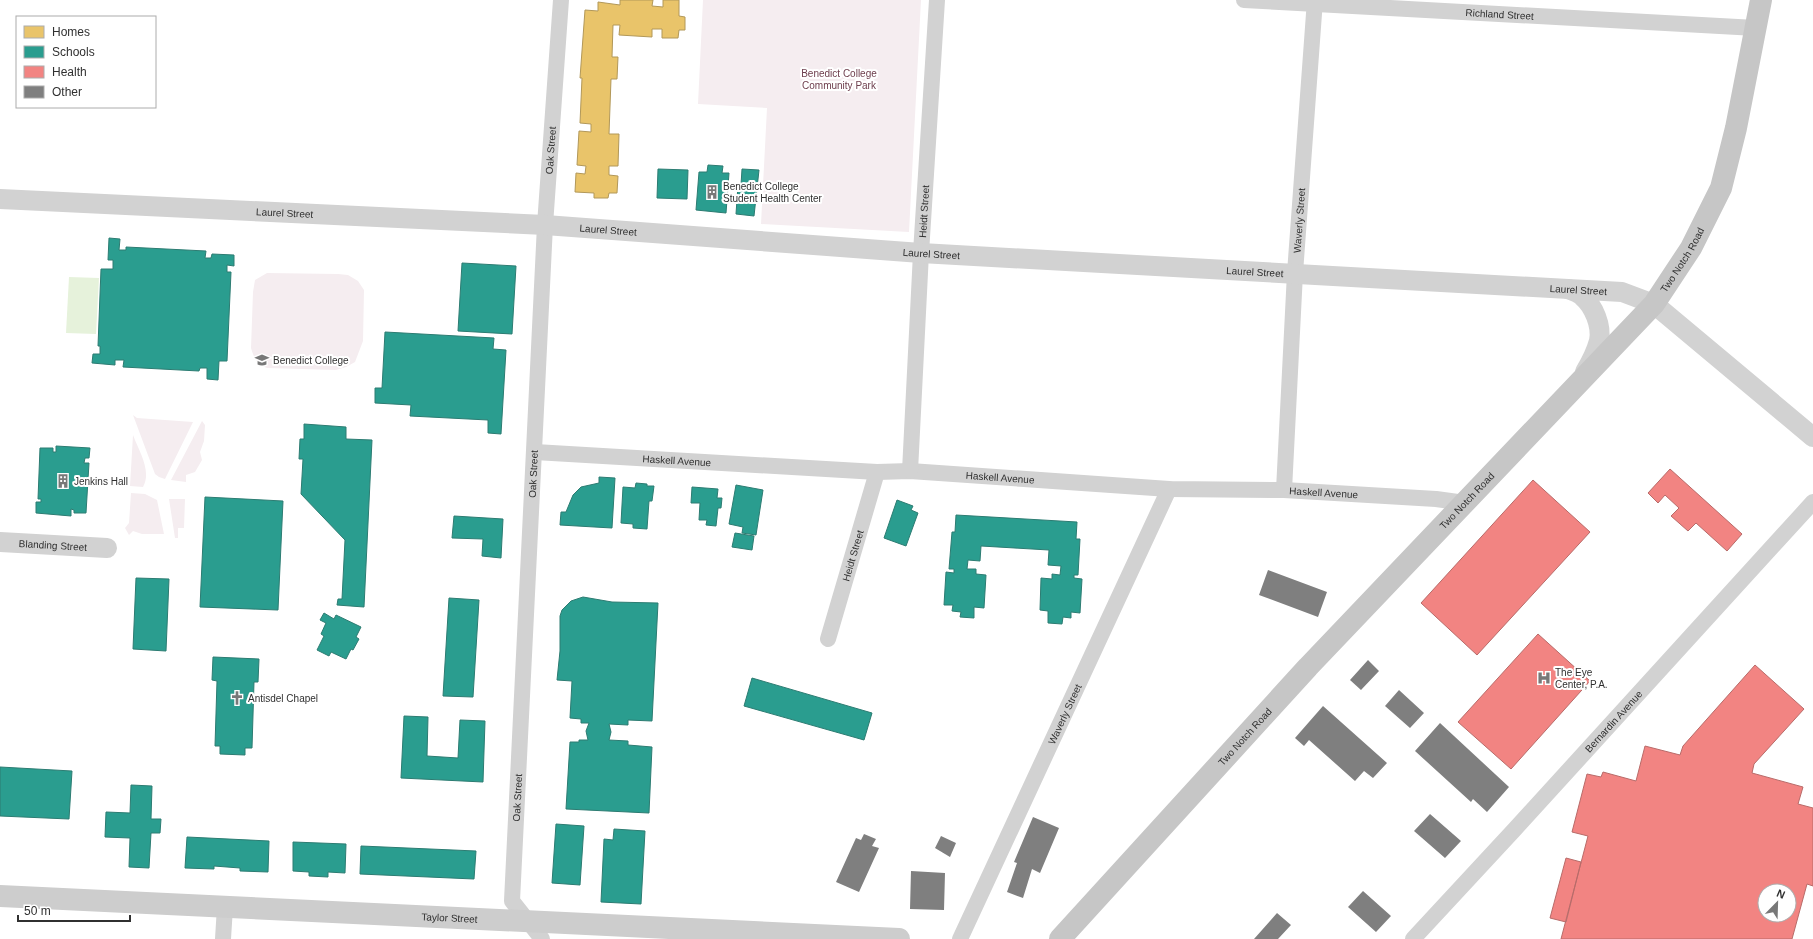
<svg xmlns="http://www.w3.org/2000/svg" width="1813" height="939" font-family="Helvetica,sans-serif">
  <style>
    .green { fill: #f5edf0 }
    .water { fill: #e6f2db }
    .homes { fill: #e9c46a; stroke: #b29859 }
    .schools { fill: #2a9d8f; stroke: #2c7c72 }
    .health { fill: #f28482; stroke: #b86b69; fill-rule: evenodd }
    .building { fill: #7f7f7f }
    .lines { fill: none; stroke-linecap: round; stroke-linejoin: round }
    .minor { stroke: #d2d2d2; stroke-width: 16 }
    .tertiary { stroke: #d2d2d2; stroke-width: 20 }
    .secondary { stroke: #cdcdcd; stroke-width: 22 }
    .primary { stroke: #c6c6c6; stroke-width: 22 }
    .labels { text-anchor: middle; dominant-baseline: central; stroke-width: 4; stroke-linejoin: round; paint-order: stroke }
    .street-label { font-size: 10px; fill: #303030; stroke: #fff }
    .park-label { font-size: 10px; fill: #6d3d4c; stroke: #fff }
    .poi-label { font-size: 10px; fill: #303030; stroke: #fff; text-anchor: start }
  </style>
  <rect width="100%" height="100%" fill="#fff"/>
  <!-- green -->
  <path class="green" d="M703,0H921L909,232L761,224L767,108L698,104Z
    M267,273L338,274L348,275L358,281L364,290L363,341L355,362L346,367L336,370L267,368C257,364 254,358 251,348L253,292L255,280Z
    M133,415L137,418L193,422L165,479L159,477L155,474Z
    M202,421L205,425L204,441L200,452L202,460L195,472L186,475V482L171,480Z
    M133,435C139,451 152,471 143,487L130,486Z
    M131,493L145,494L157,500L164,534H142L133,531L129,535L125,528L129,523Z
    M169,499H185L184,528H178V538H175Z"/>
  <!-- water -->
  <path class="water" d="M69,277L99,278L96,334L66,333Z"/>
  <!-- homes -->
  <path class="homes" d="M620,0H653L652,6L663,7V0H679V16L685,17V30H679L678,38H662V29H652V37L619,35L620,25H613L612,57H618L617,79H611L609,134H619L618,166H609V175L618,176L617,193H609L608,198H594V193L575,192L576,173L585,174L586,166L577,165L579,131L591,132V124L580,123L582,78H580L585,10L598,11V2L620,5Z"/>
  <!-- schools -->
  <path class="schools" d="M708,165L723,166L722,173H729L726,213L696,210L699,172H707Z
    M658,169L688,170L687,199L657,198Z
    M742,169L759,170L754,216L736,214L738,185H741Z
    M109,238L120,239L119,250H126V247L206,251L205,258H211L212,254L234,255V266L227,265V272H231L227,361H219L218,380L207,379V368H200L199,371L123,367L124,360H115V365L92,363L93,354H100V346H98L101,269H113V260H108Z
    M462,263L516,266L512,334L458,331Z
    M385,332L494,338L493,349L506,350L501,434L488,433V420L410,416L411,405L375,403V388H382Z
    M304,424L346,427V439L372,440L364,607L337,605L338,599H342L345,540L301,494L303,459H299L300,439H304Z
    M56,446L90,448L89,458H85L84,463H89L86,513H74V510L71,509V516L36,513V502H41V499H38L40,448H53V452H56Z
    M599,477L615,478L612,528L560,525L561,512H566L573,495L581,487L599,483Z
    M636,483L647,484V486H654L652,501H649L647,529L633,528V524L621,523L623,487L635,488Z
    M736,485L763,490L756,535L742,533L743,527L729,524Z
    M692,487L718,489L717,498H722L721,508H718L716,526L706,525L707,520H699L700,503H691Z
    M205,497L283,501L278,610L200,607Z
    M897,500L913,506L911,510L918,513L906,546L884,538Z
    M956,515L1077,522L1076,539H1080L1078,575H1074V578L1082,579L1080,613L1071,612V618L1063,617L1062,624L1048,623V611L1040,610L1041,578L1052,579V574L1060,575L1061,566L1048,565L1049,550L981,546L980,561L968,560L967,569H976V574L986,575L984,608L974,607V618L960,617L961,612L952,611L953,605H944L946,572L954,573V569H949L952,532H955Z
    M454,516L503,519L501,558L482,556L483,539L452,538Z
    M735,533L754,536L752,550L732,547Z
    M136,578L169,579L166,651L133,649Z
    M583,597L612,602L658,603L652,721L628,720V725L609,724L611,732L609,740L628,741V745L652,747L649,813L566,809L570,742H579V740H588L586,731L589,723H581V719L570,718L572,681L557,680L560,651V616L562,610L571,601Z
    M449,598L479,600L473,697L443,696Z
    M324,613L334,619L336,615L361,627L356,637L359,639L353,650L351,649L346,659L331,652L329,656L317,650L324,636L321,634L326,623L320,620Z
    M213,657L259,659L258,682H254L252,748H245V755L220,754V746H215L217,681L212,680Z
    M752,678L872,713L864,740L744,706Z
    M404,716L428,717L427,756L458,758L460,720L485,721L483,782L401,778Z
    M0,767L72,771L69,819L0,816Z
    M131,785L152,786L151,819H161L160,833H151L149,868L129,867L130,838L105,837L106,812L130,813Z
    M556,824L584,826L580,885L552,883Z
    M614,829L645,831L641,904L601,902L604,839L613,840Z
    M187,837L269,841L268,872L240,871V868L214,866V869L185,868Z
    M293,842L346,844L345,873L328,872V877L309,876V872L293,871Z
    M361,846L476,851L474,879L360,874Z"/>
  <!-- health -->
  <path class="health" d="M1670,469L1742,534L1727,551L1696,523L1688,531L1671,516L1679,508L1665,495L1658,503L1648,493Z
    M1533,480L1590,532L1477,655L1421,603Z
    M1538,634L1590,681L1511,769L1458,722Z
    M1755,665L1804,709L1754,764L1752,773L1803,787L1798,804L1813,808V886L1807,884L1792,939H1561L1588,836L1572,832L1587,774L1601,777L1603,772L1636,781L1645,746L1680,755L1683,746ZM1765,891H1789V915H1765Z
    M1566,858L1581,862L1566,922L1550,918Z"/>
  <!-- building -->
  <path class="building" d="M1268,570L1327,592L1318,617L1259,595Z
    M1368,660L1379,671L1361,690L1350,680Z
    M1399,690L1424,713L1410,728L1385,706Z
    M1323,706L1387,763L1373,778L1364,771L1355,781L1309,740L1304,746L1295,738Z
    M1440,723L1509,787L1487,812L1473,799L1471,802L1415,751Z
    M1430,814L1461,841L1445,858L1414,831Z
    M1033,817L1059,828L1040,873L1032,869L1023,898L1007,892L1017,863L1014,862Z
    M864,834L876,839L872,846L879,848L859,892L836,882L856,838L861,840Z
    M941,836L956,843L950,857L935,848Z
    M911,871L945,873L944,910L910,909Z
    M1363,891L1391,916L1376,932L1348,907Z
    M1277,913L1291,925L1278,939H1254Z"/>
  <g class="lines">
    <!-- minor -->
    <g class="minor">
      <path id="s1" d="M1244,0L1756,28"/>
      <path id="s2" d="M535,452L877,472L910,471L1169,489L1284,490L1436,499L1465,503"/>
      <path id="s3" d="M910,471L921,253L937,0"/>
      <path id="s4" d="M1284,490L1295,273L1315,0"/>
      <path id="s5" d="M828,639L877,472"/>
      <path d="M223,939L225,907"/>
      <path id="s6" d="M542,939L512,901L545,225L561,0"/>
      <path id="s7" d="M960,939L1169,489"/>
      <path id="s8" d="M1413,939L1515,829L1813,502"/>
    </g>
    <!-- tertiary -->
    <g class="tertiary">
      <path id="s9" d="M0,199L545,225L921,253L1622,292L1654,304L1813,437"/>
      <path d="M1568,289C1573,291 1579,293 1582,296C1594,306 1602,326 1599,341C1596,352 1591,362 1585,372"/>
      <path id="s10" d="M0,542L107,548"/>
    </g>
    <!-- secondary -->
    <path class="secondary" id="s11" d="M0,896L899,939"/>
    <!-- primary -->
    <path class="primary" id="s12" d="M1060,939L1308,667L1654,304L1691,248L1721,188L1736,128L1761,0"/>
  </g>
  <!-- icons -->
  <defs>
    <symbol id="building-bare" viewBox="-9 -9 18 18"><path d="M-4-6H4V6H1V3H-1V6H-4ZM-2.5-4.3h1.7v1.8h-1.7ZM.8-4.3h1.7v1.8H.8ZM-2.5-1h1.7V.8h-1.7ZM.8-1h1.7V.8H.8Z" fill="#787878" stroke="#fff" stroke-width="2.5" paint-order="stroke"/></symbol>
    <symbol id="university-bare" viewBox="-9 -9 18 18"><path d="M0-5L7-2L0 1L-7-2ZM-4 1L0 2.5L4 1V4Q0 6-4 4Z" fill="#787878" stroke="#fff" stroke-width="2.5" paint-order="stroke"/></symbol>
    <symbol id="hospital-bare" viewBox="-9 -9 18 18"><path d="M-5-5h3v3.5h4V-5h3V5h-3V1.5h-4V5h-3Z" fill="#787878" stroke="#fff" stroke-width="2.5" paint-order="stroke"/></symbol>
    <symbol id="church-bare" viewBox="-9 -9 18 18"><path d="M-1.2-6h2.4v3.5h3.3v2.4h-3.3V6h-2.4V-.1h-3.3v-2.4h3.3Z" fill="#787878" stroke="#fff" stroke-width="2.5" paint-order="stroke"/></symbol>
  </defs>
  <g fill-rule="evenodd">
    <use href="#building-bare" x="702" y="182" width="20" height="20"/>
    <use href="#university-bare" x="252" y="350" width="20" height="20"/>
    <use href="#building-bare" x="53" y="471" width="20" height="20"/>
    <use href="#hospital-bare" x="1534" y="668" width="20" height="20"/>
    <use href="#church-bare" x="227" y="688" width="20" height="20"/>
  </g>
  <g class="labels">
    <!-- street labels -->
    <g class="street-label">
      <text stroke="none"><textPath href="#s1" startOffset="256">Richland Street</textPath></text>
      <text stroke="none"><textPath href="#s6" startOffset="800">Oak Street</textPath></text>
      <text stroke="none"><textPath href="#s3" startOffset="260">Heidt Street</textPath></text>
      <text stroke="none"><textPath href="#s9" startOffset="285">Laurel Street</textPath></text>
      <text stroke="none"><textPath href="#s4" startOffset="270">Waverly Street</textPath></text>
      <text stroke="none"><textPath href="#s9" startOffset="609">Laurel Street</textPath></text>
      <text stroke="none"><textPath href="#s9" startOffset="933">Laurel Street</textPath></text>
      <text stroke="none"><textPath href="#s12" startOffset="922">Two Notch Road</textPath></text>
      <text stroke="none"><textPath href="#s9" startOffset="1257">Laurel Street</textPath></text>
      <text stroke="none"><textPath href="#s9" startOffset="1581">Laurel Street</textPath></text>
      <text stroke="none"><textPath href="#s2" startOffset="142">Haskell Avenue</textPath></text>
      <text stroke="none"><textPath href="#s6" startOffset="476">Oak Street</textPath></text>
      <text stroke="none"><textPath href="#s2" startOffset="466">Haskell Avenue</textPath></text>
      <text stroke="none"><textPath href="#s2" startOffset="790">Haskell Avenue</textPath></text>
      <text stroke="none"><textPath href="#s12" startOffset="598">Two Notch Road</textPath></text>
      <text stroke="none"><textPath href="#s10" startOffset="53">Blanding Street</textPath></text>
      <text stroke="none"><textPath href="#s5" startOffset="87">Heidt Street</textPath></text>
      <text stroke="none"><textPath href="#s7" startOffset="248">Waverly Street</textPath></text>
      <text stroke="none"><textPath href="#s8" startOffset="296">Bernardin Avenue</textPath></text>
      <text stroke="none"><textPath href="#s12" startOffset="274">Two Notch Road</textPath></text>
      <text stroke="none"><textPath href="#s6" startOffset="152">Oak Street</textPath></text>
      <text stroke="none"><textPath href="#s11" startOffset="450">Taylor Street</textPath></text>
    </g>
    <!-- park labels -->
    <g class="park-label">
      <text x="839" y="73">Benedict College<tspan x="839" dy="12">Community Park</tspan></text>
    </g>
    <!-- poi labels -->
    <g class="poi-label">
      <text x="723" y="186">Benedict College<tspan x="723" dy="12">Student Health Center</tspan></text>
      <text x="273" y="360">Benedict College</text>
      <text x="74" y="481">Jenkins Hall</text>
      <text x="1555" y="672">The Eye<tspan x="1555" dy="12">Center, P.A.</tspan></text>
      <text x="248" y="698">Antisdel Chapel</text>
    </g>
  </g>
  <!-- legend -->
  <rect x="16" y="16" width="140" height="92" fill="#ffffff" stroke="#acacac"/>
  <rect x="24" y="26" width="20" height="12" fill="#e9c46a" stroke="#acacac"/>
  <text x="52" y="36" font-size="12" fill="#303030">Homes</text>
  <rect x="24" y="46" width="20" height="12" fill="#2a9d8f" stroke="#acacac"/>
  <text x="52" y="56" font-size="12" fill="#303030">Schools</text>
  <rect x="24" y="66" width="20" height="12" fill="#f28482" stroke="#acacac"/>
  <text x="52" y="76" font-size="12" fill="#303030">Health</text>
  <rect x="24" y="86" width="20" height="12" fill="#7f7f7f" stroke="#acacac"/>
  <text x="52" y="96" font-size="12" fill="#303030">Other</text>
  <!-- north arrow -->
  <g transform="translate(1777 903) rotate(23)"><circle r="19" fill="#ffffff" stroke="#acacac"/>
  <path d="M0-3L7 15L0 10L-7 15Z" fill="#787878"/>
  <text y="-6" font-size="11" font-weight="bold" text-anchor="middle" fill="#303030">N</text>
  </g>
  <!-- scale -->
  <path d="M18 915v6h112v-6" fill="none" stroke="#303030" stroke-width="2"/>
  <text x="24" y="915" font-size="12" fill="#303030" stroke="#ffffff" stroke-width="3" paint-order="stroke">50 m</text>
</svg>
